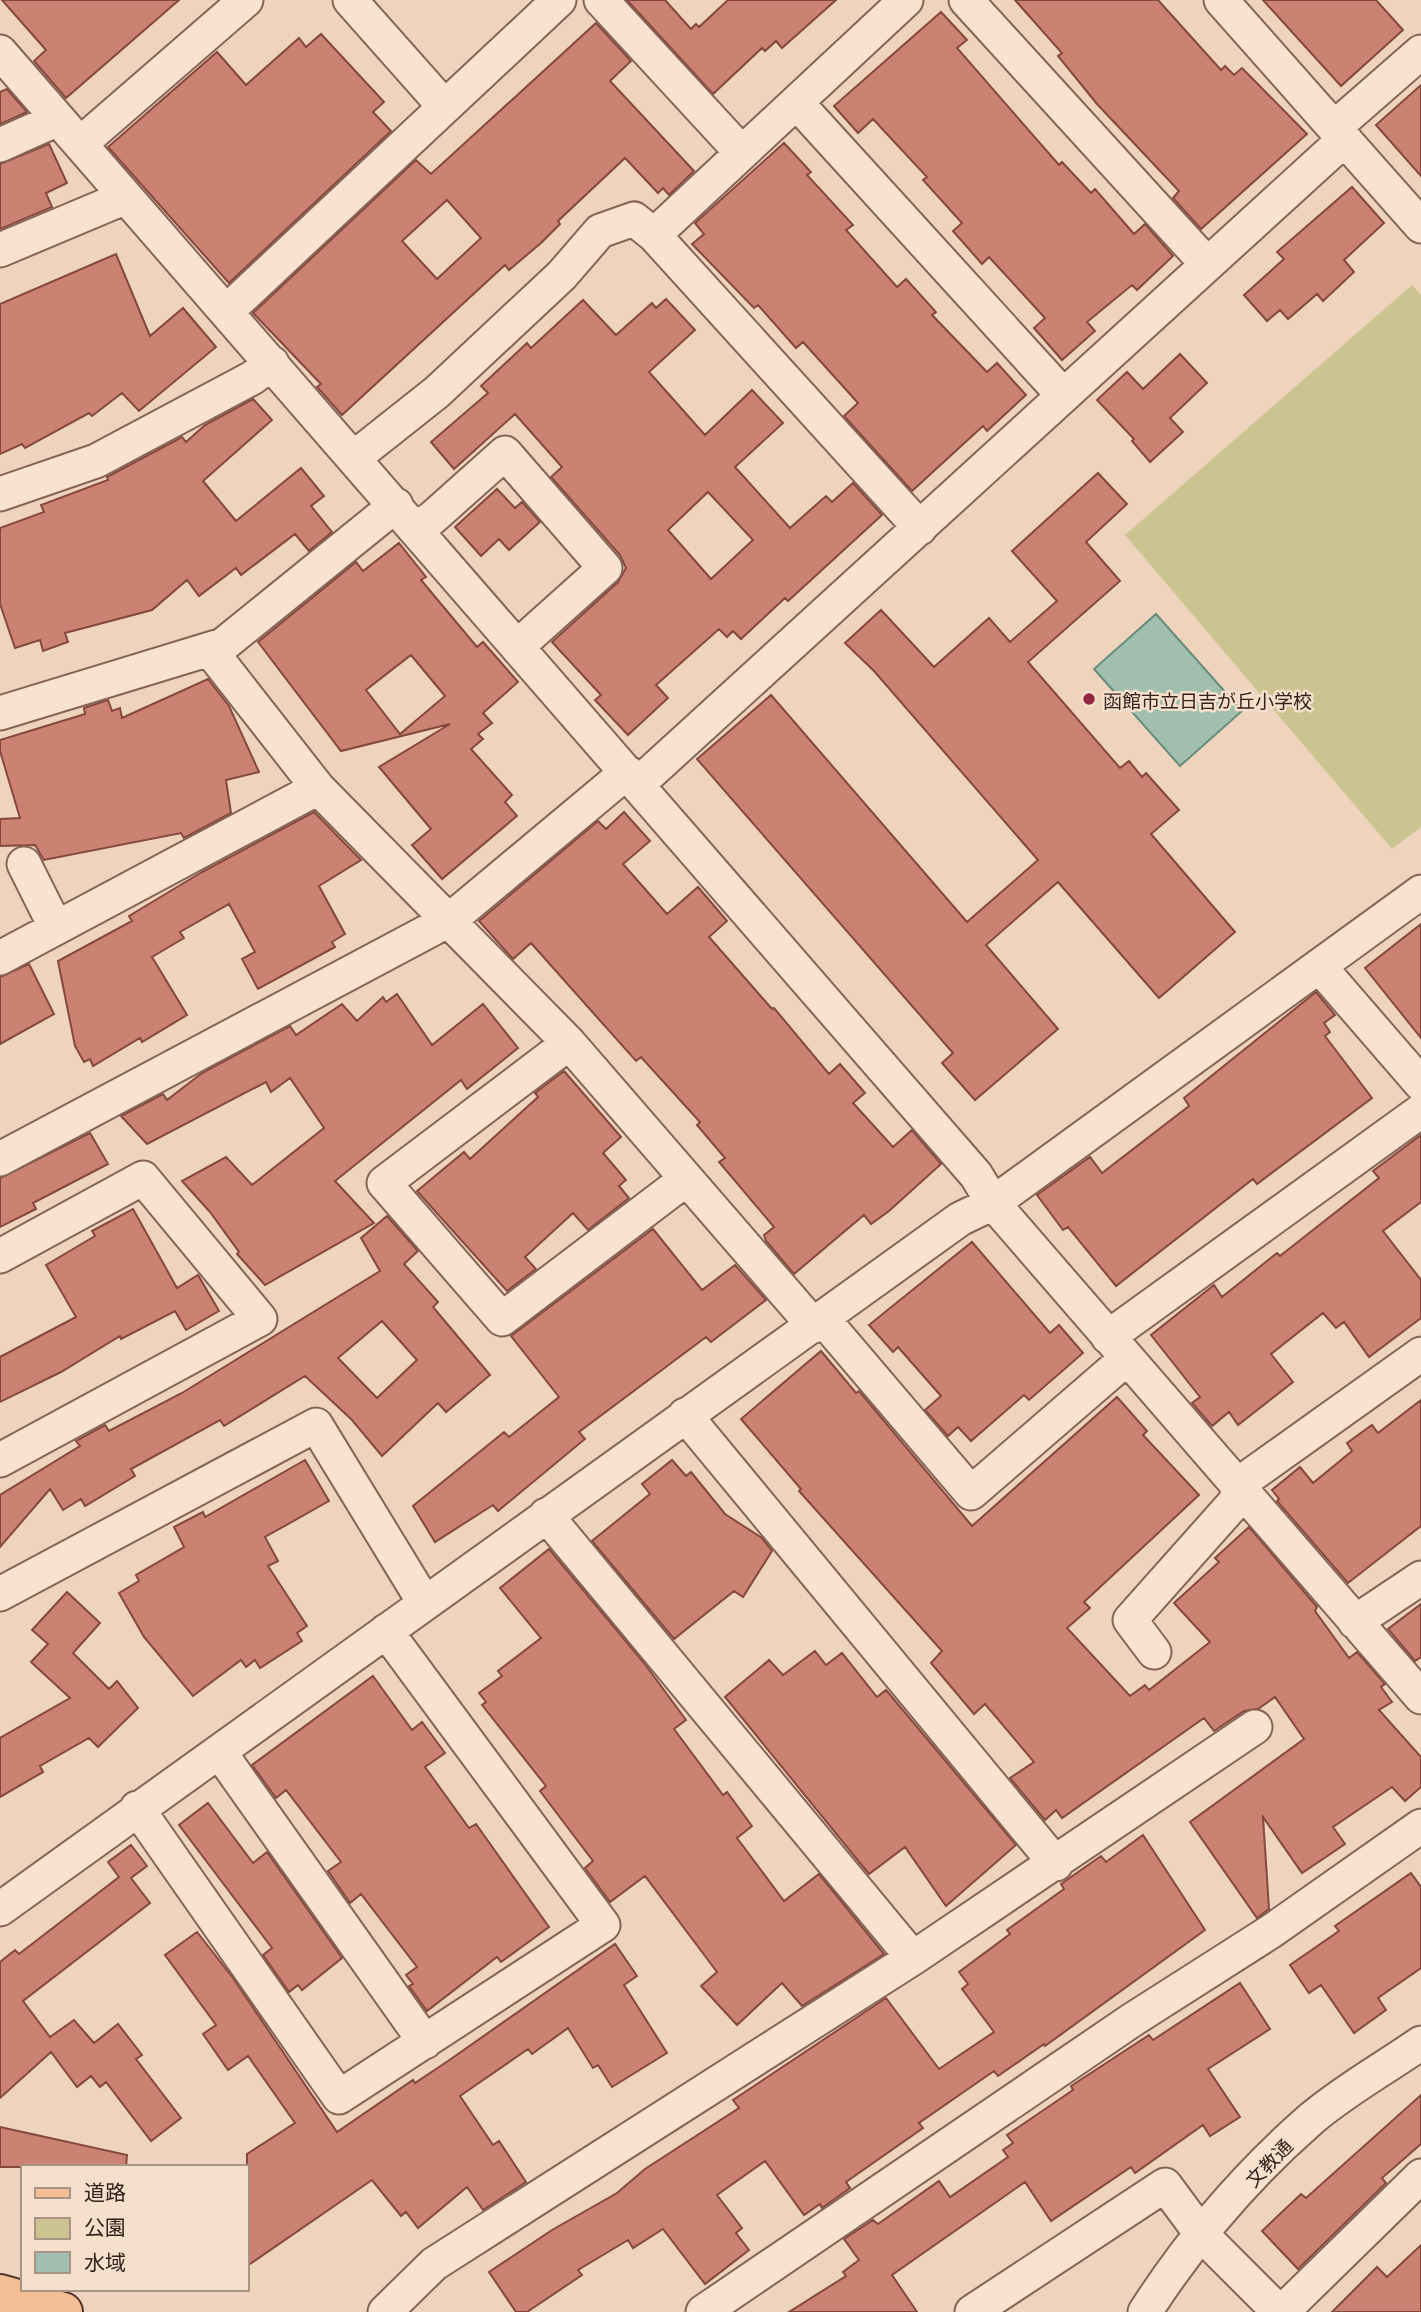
<svg xmlns="http://www.w3.org/2000/svg" width="1421" height="2312" font-family="Georgia,'Noto Sans JP',serif">
  <style>
    .green { fill: #cbc491 }
    .water { fill: #a1bfaf; stroke: #688c7b; stroke-width: 2 }
    .building { fill: #cc8272; stroke: #85483c; stroke-width: 2; fill-rule: evenodd }
    .lines { fill: none; stroke-linecap: round; stroke-linejoin: round }
    .minor-casing { stroke: #856456; stroke-width: 37 }
    .major-casing { stroke: #53342b; stroke-width: 42 }
    .minor { stroke: #f9e3d0; stroke-width: 33 }
    .major { stroke: #f3be93; stroke-width: 38 }
    .poi-dot { fill: #952641; stroke: #f5e0cc; stroke-width: 2.5 }
    .labels { text-anchor: middle; dominant-baseline: central; stroke-width: 5; stroke-linejoin: round; paint-order: stroke }
    .poi-label { font-size: 19px; fill: #34211b; stroke: #f5e0cc; text-anchor: start }
    .street-label { font-size: 19px; fill: #34211b; stroke: #f5e0cc }
  </style>
  <rect width="100%" height="100%" fill="#eed4bd"/>
  <!-- green -->
  <path class="green" d="M1412,285L1421,295V827L1392,849L1125,535Z"/>
  <!-- water -->
  <path class="water" d="M1156,614L1242,711L1180,766L1094,669Z"/>
  <!-- building -->
  <path class="building" d="M2,0H179L66,98L34,61L46,50Z
    M627,0H665L691,29L696,24L699,27L728,0H836L782,48L776,41L765,51L762,48L713,94Z
    M1015,0H1158L1221,70L1225,66L1234,75L1242,68L1307,134L1201,229L1173,198L1179,191L1097,104L1058,56L1062,53Z
    M1263,0H1376L1403,30L1341,86Z
    M941,12L967,40L957,48L1059,165L1062,162L1091,193L1095,189L1134,234L1145,224L1173,256L1137,290L1132,285L1087,322L1095,331L1062,360L1034,328L1045,318L989,257L982,264L953,231L962,223L923,180L927,177L873,119L858,133L834,106Z
    M596,23L631,61L610,81L694,171L669,195L663,188L658,193L625,158L558,221L560,224L541,243L509,270L505,265L342,415L317,387L321,384L253,313L416,160L431,174ZM447,200L481,238L437,279L402,241Z
    M321,34L384,102L373,112L391,131L229,283L108,147L217,52L246,85L299,38L306,47Z
    M1421,85V176L1376,125Z
    M7,89L27,112L0,124V92Z
    M784,143L811,172L807,175L853,225L846,230L897,287L906,279L936,312L932,315L987,372L997,363L1026,395L987,431L983,426L912,491L844,416L858,403L803,342L796,348L758,305L754,308L692,244L704,234L695,223Z
    M49,144L67,183L46,193L52,207L0,229V164Z
    M1352,187L1384,223L1344,260L1354,272L1323,301L1317,294L1288,319L1280,310L1267,321L1244,295L1284,259L1277,252Z
    M116,254L150,336L183,308L216,347L139,411L122,393L92,416L89,413L25,448L22,444L0,454V304Z
    M666,299L695,330L649,372L705,435L752,390L783,423L735,467L790,528L826,496L832,502L853,483L882,515L788,601L785,598L741,639L733,631L727,637L719,629L656,685L668,698L628,735L595,700L601,695L552,642L618,582L626,568L620,555L551,477L562,467L515,414L454,469L431,442L488,393L481,386L527,343L531,348L583,300L616,335L652,303L656,308ZM708,492L753,540L711,579L668,530Z
    M1180,354L1207,383L1170,418L1183,432L1150,462L1132,441L1134,439L1097,400L1127,372L1143,389Z
    M253,399L272,420L203,481L236,521L301,468L324,496L311,506L332,532L309,551L295,534L241,575L236,568L199,596L187,580L152,610L65,633L68,642L43,651L40,640L15,648L0,604V528L44,512L41,505L108,480L107,477L182,437L186,442L205,425Z
    M1098,473L1127,504L1086,542L1120,581L1028,662L1120,768L1129,761L1142,777L1146,773L1179,810L1151,834L1235,932L1159,998L1058,882L986,945L1058,1029L975,1100L942,1063L953,1053L697,759L771,695L967,922L1038,860L874,671L845,643L881,610L934,667L989,618L1010,642L1057,601L1012,551Z
    M497,489L515,508L522,502L540,522L509,550L499,539L481,556L455,527Z
    M399,543L426,577L421,580L477,647L483,642L518,682L483,713L492,723L478,734L483,739L471,749L512,795L505,802L517,816L442,879L412,845L431,829L379,767L450,724L341,751L258,642L356,562L363,571ZM411,655L445,696L400,734L366,690Z
    M208,679L229,706L259,772L226,780L231,813L184,838L181,833L44,860L35,845L0,846V819L20,818L0,751V740L85,714L84,708L108,700L112,711L120,708L122,718Z
    M314,812L361,860L319,886L345,934L332,942L335,947L258,989L242,959L255,952L229,904L180,932L184,938L152,957L187,1015L142,1042L140,1038L93,1066L90,1059L84,1062L75,1046L58,961L132,921L129,916L202,872Z
    M624,812L650,841L623,864L667,914L698,887L727,921L709,937L772,1009L774,1008L829,1074L840,1064L865,1093L853,1103L893,1147L912,1130L941,1164L889,1211L871,1224L864,1215L794,1274L766,1241L764,1235L774,1227L719,1162L725,1158L697,1125L700,1122L641,1057L636,1061L531,943L513,959L479,921L598,821L606,829Z
    M1421,924V1038L1365,968Z
    M29,964L54,1014L0,1044V977Z
    M1316,992L1335,1015L1324,1023L1330,1032L1325,1036L1372,1098L1257,1184L1253,1179L1116,1286L1068,1227L1063,1230L1037,1195L1090,1157L1102,1173L1189,1106L1184,1098Z
    M397,994L432,1045L483,1004L518,1048L467,1089L461,1080L335,1181L374,1223L265,1285L237,1254L239,1252L210,1212L182,1181L226,1157L252,1185L324,1128L290,1078L271,1092L266,1082L147,1144L121,1116L163,1094L167,1100L202,1073L290,1026L296,1035L342,1004L357,1021L383,997L386,1002Z
    M564,1071L621,1137L603,1153L626,1180L619,1186L629,1198L588,1230L573,1213L525,1257L536,1269L507,1291L417,1191L464,1152L470,1159L538,1097L535,1093Z
    M90,1133L108,1164L33,1203L36,1209L0,1227V1178Z
    M1421,1135V1202L1383,1231L1421,1280V1318L1369,1357L1344,1322L1336,1328L1323,1313L1271,1354L1293,1382L1238,1425L1229,1412L1212,1426L1192,1403L1200,1397L1151,1335L1214,1285L1222,1297L1277,1253L1280,1256L1379,1178L1373,1171Z
    M133,1209L177,1288L198,1275L219,1311L186,1330L175,1311L121,1339L120,1336L61,1372L0,1402V1357L76,1317L46,1265L95,1236L92,1231Z
    M387,1216L418,1251L404,1264L438,1302L433,1307L490,1375L446,1412L438,1403L382,1456L352,1420L305,1376L224,1426L220,1420L131,1469L135,1476L85,1506L81,1499L63,1510L50,1489L0,1547V1495L80,1446L76,1441L105,1425L109,1431L182,1393L380,1271L361,1238ZM382,1321L417,1360L377,1398L338,1358Z
    M653,1229L702,1290L735,1265L766,1300L711,1342L706,1337L579,1432L585,1439L498,1511L493,1505L435,1542L413,1506L504,1432L509,1437L559,1397L511,1336Z
    M972,1242L1050,1333L1059,1325L1083,1353L1029,1400L1024,1395L971,1441L958,1427L948,1436L925,1410L941,1396L898,1347L893,1352L869,1325Z
    M821,1351L856,1393L859,1391L972,1526L1117,1397L1147,1431L1143,1435L1199,1495L1084,1602L1090,1608L1067,1628L1130,1696L1145,1685L1149,1690L1210,1642L1174,1603L1219,1562L1215,1558L1249,1527L1317,1607L1315,1611L1349,1658L1357,1652L1385,1684L1381,1687L1392,1702L1379,1710L1421,1757V1787L1405,1801L1392,1787L1333,1827L1345,1844L1302,1873L1263,1817L1269,1909L1257,1918L1190,1822L1304,1739L1275,1697L1258,1709L1244,1711L1214,1731L1204,1718L1062,1818L1056,1810L1045,1820L1010,1778L1034,1762L985,1704L974,1714L931,1663L942,1651L799,1491L801,1489L741,1419Z
    M1421,1400V1526L1348,1583L1277,1501L1279,1499L1272,1490L1300,1467L1313,1483L1352,1451L1347,1443L1372,1425L1378,1433Z
    M305,1460L329,1501L265,1537L278,1561L268,1566L307,1626L297,1633L302,1641L260,1668L255,1660L246,1667L241,1660L193,1696L144,1637L119,1593L139,1581L136,1575L184,1547L174,1527L203,1512L205,1517Z
    M672,1460L686,1476L691,1472L725,1514L762,1538L772,1551L743,1597L734,1591L674,1639L592,1541L650,1494L642,1484Z
    M549,1549L644,1663L686,1720L674,1729L723,1795L727,1792L752,1826L737,1838L784,1901L819,1874L884,1954L802,2006L782,1983L737,2025L701,1986L717,1972L645,1876L610,1902L585,1868L593,1861L540,1791L546,1786L482,1705L486,1702L479,1693L502,1676L498,1671L541,1638L500,1588Z
    M67,1592L100,1623L73,1653L109,1689L117,1681L138,1708L98,1747L89,1738L40,1766L43,1772L0,1797V1738L70,1698L31,1662L48,1644L32,1630Z
    M1421,1604V1657L1415,1661L1388,1629Z
    M815,1651L826,1665L842,1653L877,1697L886,1690L1016,1845L946,1906L905,1847L869,1874L725,1697L769,1660L783,1675Z
    M373,1676L412,1730L422,1722L445,1753L425,1767L469,1828L476,1824L549,1927L501,1962L497,1957L427,2011L409,1986L413,1984L406,1975L417,1967L361,1894L350,1903L328,1871L341,1862L286,1790L276,1798L252,1765Z
    M208,1803L253,1863L267,1852L342,1958L302,1990L298,1985L289,1992L263,1955L272,1948L179,1825Z
    M1143,1835L1205,1930L1045,2046L1044,2044L998,2076L994,2071L919,2123L923,2128L846,2182L850,2188L822,2208L820,2204L804,2215L765,2161L717,2195L742,2228L736,2233L749,2250L705,2284L663,2229L633,2248L628,2240L578,2270L582,2275L527,2312H516L489,2272L552,2230L617,2193L645,2169L739,2108L733,2100L886,1998L939,2069L994,2032L962,1989L968,1984L959,1972L1010,1934L1007,1930L1064,1889L1061,1884L1101,1856L1106,1862Z
    M131,1845L147,1866L131,1878L150,1903L23,2001L50,2037L74,2020L94,2043L118,2024L142,2055L136,2059L181,2118L151,2141L106,2082L100,2087L91,2076L77,2087L51,2052L0,2098V1962L15,1950L19,1954L119,1877L108,1862Z
    M1411,1873L1421,1887V1968L1378,1998L1386,2010L1354,2033L1321,1985L1309,1993L1290,1965L1339,1931L1335,1926Z
    M197,1932L233,1978L337,2132L413,2080L415,2083L448,2061L615,1944L637,1976L624,1985L667,2053L612,2087L598,2065L593,2068L568,2028L532,2054L528,2049L460,2096L493,2145L499,2141L526,2182L483,2210L467,2187L418,2228L406,2212L401,2216L372,2180L247,2266V2154L295,2123L248,2056L228,2070L203,2034L216,2025L165,1955Z
    M1240,1983L1270,2029L1208,2069L1240,2117L1210,2136L1203,2125L1135,2173L1131,2167L1051,2221L1025,2182L892,2275L917,2312H789L846,2276L843,2272L859,2260L844,2239L873,2220L878,2224L939,2181L950,2197L1008,2157L1003,2150L1013,2143L1007,2135L1073,2090L1071,2086L1149,2035L1153,2040Z
    M1421,2095V2144L1382,2178L1386,2183L1298,2269L1262,2231L1301,2194L1306,2198Z
    M0,2127L127,2155L126,2167H0Z
    M1421,2245V2312H1332L1377,2267L1387,2277Z"/>
  <g class="lines">
    <defs>
      <path id="minor" d="M350,0L444,106
        M601,0L742,153
        M906,0L654,235L920,528
        M966,0L1207,264
        M1221,0L1421,226
        M0,52L976,1175L993,1203L1421,1697
        M797,103L1063,395
        M1334,128L1421,52
        M80,144L246,0
        M0,145L58,119
        M0,250L126,197
        M226,312L559,0
        M355,457L437,392L562,275L600,231L634,219L654,235
        M0,494L96,461L252,378L272,363
        M415,528L431,519L505,453L605,568L518,646
        M210,650L318,788L569,1043L814,1326
        M0,713L223,645L396,505
        M638,784L1345,139
        M24,864L56,928
        M0,958L318,788
        M1319,966L1421,1084
        M569,1043L384,1183L502,1319L685,1180
        M0,1159L451,919L627,772
        M0,1256L143,1178L260,1319L0,1460
        M823,1319L971,1493L1126,1359
        M1108,1337L1421,1111
        M685,1415L1056,1864
        M1236,1486L1421,1354
        M546,1515L913,1958
        M0,1594L316,1425L424,1602
        M1355,1622L1421,1578
        M1154,1652L1130,1620L1243,1493
        M228,1764L425,2042
        M137,1808L339,2097L603,1925L386,1631
        M0,1909L960,1219L993,1203L1421,892
        M385,2312L434,2264L913,1958L1255,1727
        M703,2312L1132,2020L1270,1932L1421,1826
        M972,2312L1165,2185L1202,2235L1279,2312
        M1145,2312C1190,2242 1248,2174 1311,2119C1345,2090 1385,2068 1421,2043
        M1282,2312L1421,2176"/>
      <path id="major" d="M0,2294L63,2312"/>
    </defs>
    <!-- minor casing -->
    <use href="#minor" class="minor-casing"/>
    <!-- major casing -->
    <use href="#major" class="major-casing"/>
    <!-- minor -->
    <use href="#minor" class="minor"/>
    <!-- major -->
    <use href="#major" class="major"/>
  </g>
  <!-- markers -->
  <circle class="poi-dot" cx="1089" cy="699" r="7"/>
  <g class="labels">
    <!-- poi labels -->
    <g class="poi-label">
      <text x="1103" y="699">函館市立日吉が丘小学校</text>
    </g>
    <!-- street labels -->
    <g class="street-label">
      <text transform="translate(1268 2162) rotate(-46)">文教通</text>
    </g>
  </g>
  <!-- legend -->
  <rect x="21" y="2165" width="228" height="126" fill="#f5e0cc" stroke="#a89485" stroke-width="2"/>
  <rect x="35" y="2188" width="35" height="10" fill="#f3be93" stroke="#a89485" stroke-width="2"/>
  <text x="84" y="2200" font-size="21" fill="#34211b">道路</text>
  <rect x="35" y="2218" width="35" height="21" fill="#cbc491" stroke="#a89485" stroke-width="2"/>
  <text x="84" y="2235" font-size="21" fill="#34211b">公園</text>
  <rect x="35" y="2252" width="35" height="21" fill="#a1bfaf" stroke="#a89485" stroke-width="2"/>
  <text x="84" y="2270" font-size="21" fill="#34211b">水域</text>
</svg>
